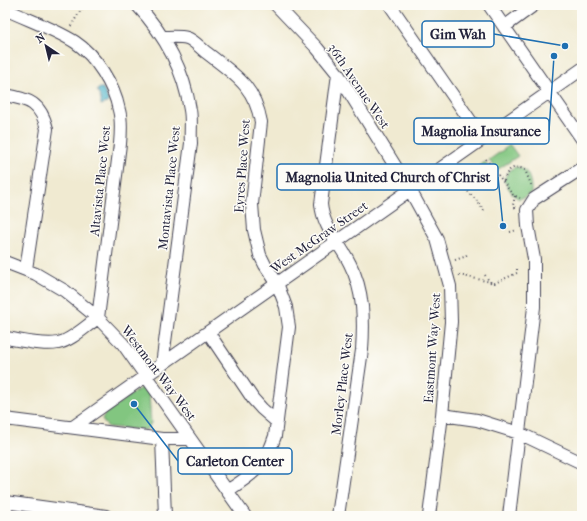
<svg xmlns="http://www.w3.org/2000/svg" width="587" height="521" font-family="'IM FELL French Canon',serif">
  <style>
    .green { fill: #82c680; stroke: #52745e }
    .water { fill: #4cb4ca; stroke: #376b82 }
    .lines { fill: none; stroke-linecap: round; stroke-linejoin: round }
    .minor-casing { stroke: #414052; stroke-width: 14 }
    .path { stroke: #414052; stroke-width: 2; stroke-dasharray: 1 3; stroke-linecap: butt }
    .minor { stroke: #fff; stroke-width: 12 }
    .labels { text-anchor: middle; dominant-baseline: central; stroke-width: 3; stroke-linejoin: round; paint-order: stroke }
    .street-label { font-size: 13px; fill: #22223b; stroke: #fdfcf7 }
    .leader { fill: none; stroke: #1f6fb2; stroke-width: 1.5 }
    .callout-dot { fill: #1f6fb2; stroke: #fdfcf7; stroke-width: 1.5 }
    .callout { fill: #fdfcf7; stroke: #1f6fb2; stroke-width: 1.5 }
    .callout-label { font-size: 14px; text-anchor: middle; font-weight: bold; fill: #22223b }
  </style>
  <rect width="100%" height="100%" fill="#fdfcf7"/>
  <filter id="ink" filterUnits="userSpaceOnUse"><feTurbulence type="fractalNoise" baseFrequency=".025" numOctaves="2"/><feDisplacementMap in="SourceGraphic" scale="8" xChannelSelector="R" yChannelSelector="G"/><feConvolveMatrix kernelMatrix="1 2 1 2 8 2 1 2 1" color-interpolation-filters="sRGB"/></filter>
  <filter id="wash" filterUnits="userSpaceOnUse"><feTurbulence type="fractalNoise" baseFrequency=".012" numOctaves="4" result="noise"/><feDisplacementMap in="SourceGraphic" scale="16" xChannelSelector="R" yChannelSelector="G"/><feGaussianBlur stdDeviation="0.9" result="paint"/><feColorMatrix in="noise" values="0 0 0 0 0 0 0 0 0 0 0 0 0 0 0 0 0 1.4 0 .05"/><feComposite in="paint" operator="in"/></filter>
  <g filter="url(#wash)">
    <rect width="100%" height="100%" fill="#f0ead1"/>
    <!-- green -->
    <path class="green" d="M510,145L518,156L497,170L489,160Z
      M485,162L492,172L469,190L460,180Z
      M515,167C528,166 532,182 531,193L525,197L519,199L513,195L504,181C506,174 508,171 515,167Z
      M143,388L145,389L149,394L151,423L148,428L145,430L108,427L104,423L102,419L105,413L139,389Z"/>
    <!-- water -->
    <path class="water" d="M100,88H103L109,102L101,105V100L97,90Z"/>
  </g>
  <g filter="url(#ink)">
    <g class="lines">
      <defs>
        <path id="minor" d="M137,5C164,34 184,70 190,110C192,120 190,132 191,143L162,365
          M276,5L317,48L338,74L410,190L437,239L450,286L451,322L442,415L429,516
          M390,5L483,139
          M489,5L582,139
          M5,9C28,20 53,28 75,42C96,56 114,85 119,110C122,121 121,133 120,144L98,318
          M504,27L534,5
          M162,37C170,37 180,36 187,38C194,40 201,49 207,53C235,75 254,85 261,122L252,204L254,230L260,255L265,265L277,283L286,307L289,327L275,436C265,467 253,474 227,491
          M338,74L321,204C323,228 340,243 350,264C364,291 364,321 362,350L338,516
          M5,95C29,99 41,103 47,129L26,269
          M5,262L36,274L65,291L98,318L123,344L245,516
          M208,332L253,399L262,409L277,422
          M5,338C21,340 43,346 58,343C71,341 87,325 98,318
          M442,415L477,420L519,433L582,463
          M5,419L162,439H190
          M73,427L582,69
          M162,439L165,516
          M5,502L106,516
          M509,516L534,307V259L528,226L527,210L534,199L582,168"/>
      </defs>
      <!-- minor casing -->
      <use href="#minor" class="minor-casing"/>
      <!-- path -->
      <path class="path" d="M71,26L84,5
        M486,159L513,195L520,198
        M457,180L477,201L485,212
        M504,181C507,169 514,164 525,170L532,187
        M515,196L513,205L516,209
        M510,232L517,230
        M455,260L464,257L468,254
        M459,275L495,283L517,273V268
        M485,275L490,282"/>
      <!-- minor -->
      <use href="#minor" class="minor"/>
    </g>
  </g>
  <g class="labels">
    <!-- street labels -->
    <g class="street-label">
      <text transform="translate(359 86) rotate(56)">36th Avenue West</text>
      <text transform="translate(242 166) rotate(-86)">Eyres Place West</text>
      <text transform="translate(100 181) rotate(-84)">Altavista Place West</text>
      <text transform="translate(169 188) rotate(-84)">Montavista Place West</text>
      <text transform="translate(319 237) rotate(-35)">West McGraw Street</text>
      <text transform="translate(432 348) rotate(-86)">Eastmont Way West</text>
      <text transform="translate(159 373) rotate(53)">Westmont Way West</text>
      <text transform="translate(342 384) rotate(-83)">Morley Place West</text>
    </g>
  </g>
  <!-- callouts -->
  <path class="leader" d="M565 46L494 34M554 56L549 131M503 226L498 177M134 404L178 461"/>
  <g class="callout-dot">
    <circle cx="565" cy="46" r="4"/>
    <circle cx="554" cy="56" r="4"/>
    <circle cx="503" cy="226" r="4"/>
    <circle cx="134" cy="404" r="4"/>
  </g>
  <g class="callout">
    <rect x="422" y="21" width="72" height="26" rx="4"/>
    <rect x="414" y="118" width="135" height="26" rx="4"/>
    <rect x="277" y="164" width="221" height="26" rx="4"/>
    <rect x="178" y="448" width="114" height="26" rx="4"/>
  </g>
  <g class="callout-label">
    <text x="458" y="39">Gim Wah</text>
    <text x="481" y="136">Magnolia Insurance</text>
    <text x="388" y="182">Magnolia United Church of Christ</text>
    <text x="235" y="466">Carleton Center</text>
  </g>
  <!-- margin -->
  <rect width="587" height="521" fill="none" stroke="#fdfcf7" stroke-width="20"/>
  <!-- north arrow -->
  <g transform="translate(46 46) rotate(325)" stroke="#fdfcf7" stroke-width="3" paint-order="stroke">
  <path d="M0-3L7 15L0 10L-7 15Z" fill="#22223b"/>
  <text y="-6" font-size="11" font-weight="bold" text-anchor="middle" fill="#22223b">N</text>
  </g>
</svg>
